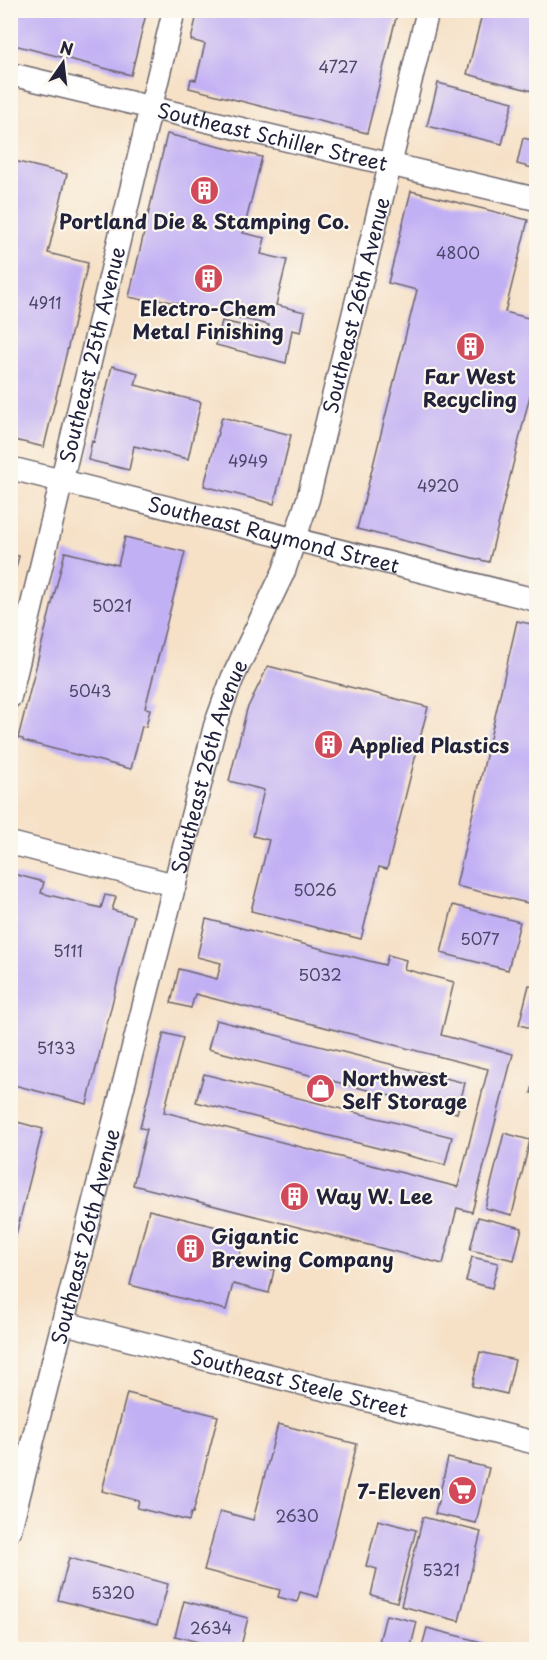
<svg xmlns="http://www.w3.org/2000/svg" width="547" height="1660" font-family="'Playpen Sans',sans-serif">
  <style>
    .building { fill: #c2b0f4 }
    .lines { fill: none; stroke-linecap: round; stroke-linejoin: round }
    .street-casing { stroke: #6c656c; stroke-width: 25 }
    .street { stroke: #fff; stroke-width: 22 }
    .labels { text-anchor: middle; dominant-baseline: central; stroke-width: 4.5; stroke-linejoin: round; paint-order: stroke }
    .number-label { font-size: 16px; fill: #4a4669 }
    .street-label { font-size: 20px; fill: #22223b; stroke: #fbf7ec }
    .poi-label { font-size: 20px; font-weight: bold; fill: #22223b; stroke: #fbf7ec; text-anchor: start }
  </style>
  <rect width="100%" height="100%" fill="#fbf7ec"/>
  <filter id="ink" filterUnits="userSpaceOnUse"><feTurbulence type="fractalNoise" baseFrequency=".0167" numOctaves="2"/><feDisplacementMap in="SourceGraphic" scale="12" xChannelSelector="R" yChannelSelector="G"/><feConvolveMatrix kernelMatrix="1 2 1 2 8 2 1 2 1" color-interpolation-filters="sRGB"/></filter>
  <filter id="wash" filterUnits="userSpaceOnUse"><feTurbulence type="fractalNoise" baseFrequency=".008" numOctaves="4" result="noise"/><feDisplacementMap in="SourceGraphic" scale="24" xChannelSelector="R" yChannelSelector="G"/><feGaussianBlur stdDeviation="1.35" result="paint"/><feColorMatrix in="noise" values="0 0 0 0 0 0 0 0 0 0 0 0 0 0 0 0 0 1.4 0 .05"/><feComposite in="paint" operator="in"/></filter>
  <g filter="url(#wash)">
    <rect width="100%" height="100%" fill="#f6e1c7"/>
    <g id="blocks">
      <!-- building -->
      <path class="building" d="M10,10H147L131,75L10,44Z
        M198,10H398L367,133L189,88L191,79L196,80L205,44L191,40Z
        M483,10H536V92L467,74Z
        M438,83L513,102L502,144L427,126Z
        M167,134L262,157L243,233L265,238L261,254L287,260L276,305L305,312L301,332L292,330L286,363L216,345L222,321L267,331L269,325L159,299L157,303L129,297Z
        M523,138L536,141V169L517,164Z
        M10,160L67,174L48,253L88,263L44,447L10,439Z
        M411,191L528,220L505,312L536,320V371L489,562L357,529L417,290L388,283Z
        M112,366L138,373L135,385L201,402L188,459L134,446L129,470L88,460L92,441L94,442Z
        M222,417L291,435L274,504L204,486Z
        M125,537L185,552L145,708L150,709L146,727L142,726L131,769L23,741V739L18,738L65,552L118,565Z
        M10,554L19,556L11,587H10Z
        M517,621L536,625V905L456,886Z
        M268,666L428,707L387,869L379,867L361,939L251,911L269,840L253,836L264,790L229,781L247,709Z
        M10,873L44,882L41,893L101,908L105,895L116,897L112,910L134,916L87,1104L10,1084Z
        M453,905L520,922L508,970L441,953Z
        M206,919L385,965L388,955L406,960L404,969L454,982L441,1035L513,1054L472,1212L457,1208L443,1264L133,1185L147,1129L140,1128L164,1033L183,1038L164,1112L458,1187L488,1069L195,994L191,1008L171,1003L179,969L217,979L221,963L197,957Z
        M529,985L536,987V1029L519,1025Z
        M216,1020L465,1083L457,1113L208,1049Z
        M204,1074L452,1137L445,1165L196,1102Z
        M536,1075V1094L531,1093Z
        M10,1120L43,1129L11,1254H10Z
        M504,1133L530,1140L512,1215L485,1208Z
        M149,1210L245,1234L238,1261L274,1270L269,1293L233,1284L226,1310L130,1285Z
        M478,1217L522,1228L514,1260L470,1250Z
        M472,1257L498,1263L492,1288L466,1281Z
        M480,1352L515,1360L507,1394L472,1386Z
        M127,1393L218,1416L193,1513H191L189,1521L137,1508L139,1501L102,1491Z
        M278,1424L357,1444L318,1597L300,1592L297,1602L278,1597L280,1590L204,1570L220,1511L253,1520Z
        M448,1458L489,1468L476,1523L435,1514Z
        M423,1517L481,1532L459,1621L401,1606Z
        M378,1520L416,1530L397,1602L371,1595L377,1569L366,1566Z
        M69,1558L168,1584L157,1625L58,1600Z
        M184,1601L248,1618L240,1650H229L175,1636Z
        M386,1615L417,1622L410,1650H377Z
        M427,1628L497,1646L496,1650H421Z"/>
    </g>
  </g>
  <g filter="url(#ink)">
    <use href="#blocks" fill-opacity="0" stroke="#6c656c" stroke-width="1.5"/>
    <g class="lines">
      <defs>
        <g id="street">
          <path id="s1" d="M10,74L536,199"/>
          <path id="s2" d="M10,468L536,600"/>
          <path id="s3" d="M10,697L174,10"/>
          <path d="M10,843L175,885"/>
          <path id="s4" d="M64,1323L536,1443"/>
          <path id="s5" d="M10,1530L215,726L232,679L284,571L308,499L428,10"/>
        </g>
      </defs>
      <!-- street casing -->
      <use href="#street" class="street-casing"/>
      <!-- street -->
      <use href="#street" class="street"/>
    </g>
  </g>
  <!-- icons -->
  <defs>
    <symbol id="building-disc" viewBox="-11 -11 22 22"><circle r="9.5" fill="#d1495b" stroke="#fbf7ec"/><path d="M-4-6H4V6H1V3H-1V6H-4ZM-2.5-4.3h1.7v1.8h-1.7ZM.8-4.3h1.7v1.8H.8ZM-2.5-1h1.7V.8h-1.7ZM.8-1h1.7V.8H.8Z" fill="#fff"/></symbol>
    <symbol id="shop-disc" viewBox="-11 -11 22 22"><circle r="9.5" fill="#d1495b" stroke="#fbf7ec"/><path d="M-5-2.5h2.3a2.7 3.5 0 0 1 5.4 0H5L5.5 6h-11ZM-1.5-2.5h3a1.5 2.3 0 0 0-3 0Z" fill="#fff"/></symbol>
    <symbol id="supermarket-disc" viewBox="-11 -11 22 22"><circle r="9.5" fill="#d1495b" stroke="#fbf7ec"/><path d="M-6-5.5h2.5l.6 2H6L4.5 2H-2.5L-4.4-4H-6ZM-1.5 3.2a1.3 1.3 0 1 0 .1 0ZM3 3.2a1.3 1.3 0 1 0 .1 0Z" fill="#fff"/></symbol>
  </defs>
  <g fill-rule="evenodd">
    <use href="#building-disc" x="188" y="174" width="33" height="33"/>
    <use href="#building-disc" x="192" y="262" width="33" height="33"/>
    <use href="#building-disc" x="454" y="330" width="33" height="33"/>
    <use href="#building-disc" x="312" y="728" width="33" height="33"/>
    <use href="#shop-disc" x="304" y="1072" width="33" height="33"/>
    <use href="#building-disc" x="278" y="1180" width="33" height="33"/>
    <use href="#building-disc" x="174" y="1232" width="33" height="33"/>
    <use href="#supermarket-disc" x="446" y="1474" width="33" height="33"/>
  </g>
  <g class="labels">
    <!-- number labels -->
    <g class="number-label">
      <text x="338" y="66">4727</text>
      <text x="458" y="252">4800</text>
      <text x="45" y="302">4911</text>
      <text x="248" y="460">4949</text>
      <text x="438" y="485">4920</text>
      <text x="112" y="605">5021</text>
      <text x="90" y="690">5043</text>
      <text x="315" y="889">5026</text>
      <text x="480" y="938">5077</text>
      <text x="68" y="950">5111</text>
      <text x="320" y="974">5032</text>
      <text x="56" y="1047">5133</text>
      <text x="297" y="1515">2630</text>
      <text x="441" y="1569">5321</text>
      <text x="113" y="1592">5320</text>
      <text x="211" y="1627">2634</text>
    </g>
    <!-- street labels -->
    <g class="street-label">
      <text stroke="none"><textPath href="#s1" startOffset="270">Southeast Schiller Street</textPath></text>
      <text stroke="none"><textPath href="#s5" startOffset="1275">Southeast 26th Avenue</textPath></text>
      <text stroke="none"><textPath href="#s3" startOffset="352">Southeast 25th Avenue</textPath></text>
      <text stroke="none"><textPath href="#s2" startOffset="272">Southeast Raymond Street</textPath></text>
      <text stroke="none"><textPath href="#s5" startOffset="789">Southeast 26th Avenue</textPath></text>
      <text stroke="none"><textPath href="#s5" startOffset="303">Southeast 26th Avenue</textPath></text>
      <text stroke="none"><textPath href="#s4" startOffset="243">Southeast Steele Street</textPath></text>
    </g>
    <!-- poi labels -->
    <g class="poi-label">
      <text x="204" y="221" text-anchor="middle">Portland Die &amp; Stamping Co.</text>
      <text x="208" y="308" text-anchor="middle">Electro-Chem<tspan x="208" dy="23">Metal Finishing</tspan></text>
      <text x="470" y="376" text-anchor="middle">Far West<tspan x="470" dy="23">Recycling</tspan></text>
      <text x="349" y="745">Applied Plastics</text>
      <text x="342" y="1078">Northwest<tspan x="342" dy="23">Self Storage</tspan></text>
      <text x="316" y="1196">Way W. Lee</text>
      <text x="211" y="1236">Gigantic<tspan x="211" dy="23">Brewing Company</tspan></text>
      <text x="441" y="1491" text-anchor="end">7-Eleven</text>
    </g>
  </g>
  <!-- margin -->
  <rect width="547" height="1660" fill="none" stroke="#fbf7ec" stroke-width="36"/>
  <!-- north arrow -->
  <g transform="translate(63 63) rotate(14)" stroke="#fbf7ec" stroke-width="4.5" paint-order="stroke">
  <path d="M0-4.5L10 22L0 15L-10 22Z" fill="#22223b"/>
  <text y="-9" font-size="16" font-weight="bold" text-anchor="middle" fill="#22223b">N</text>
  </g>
</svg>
